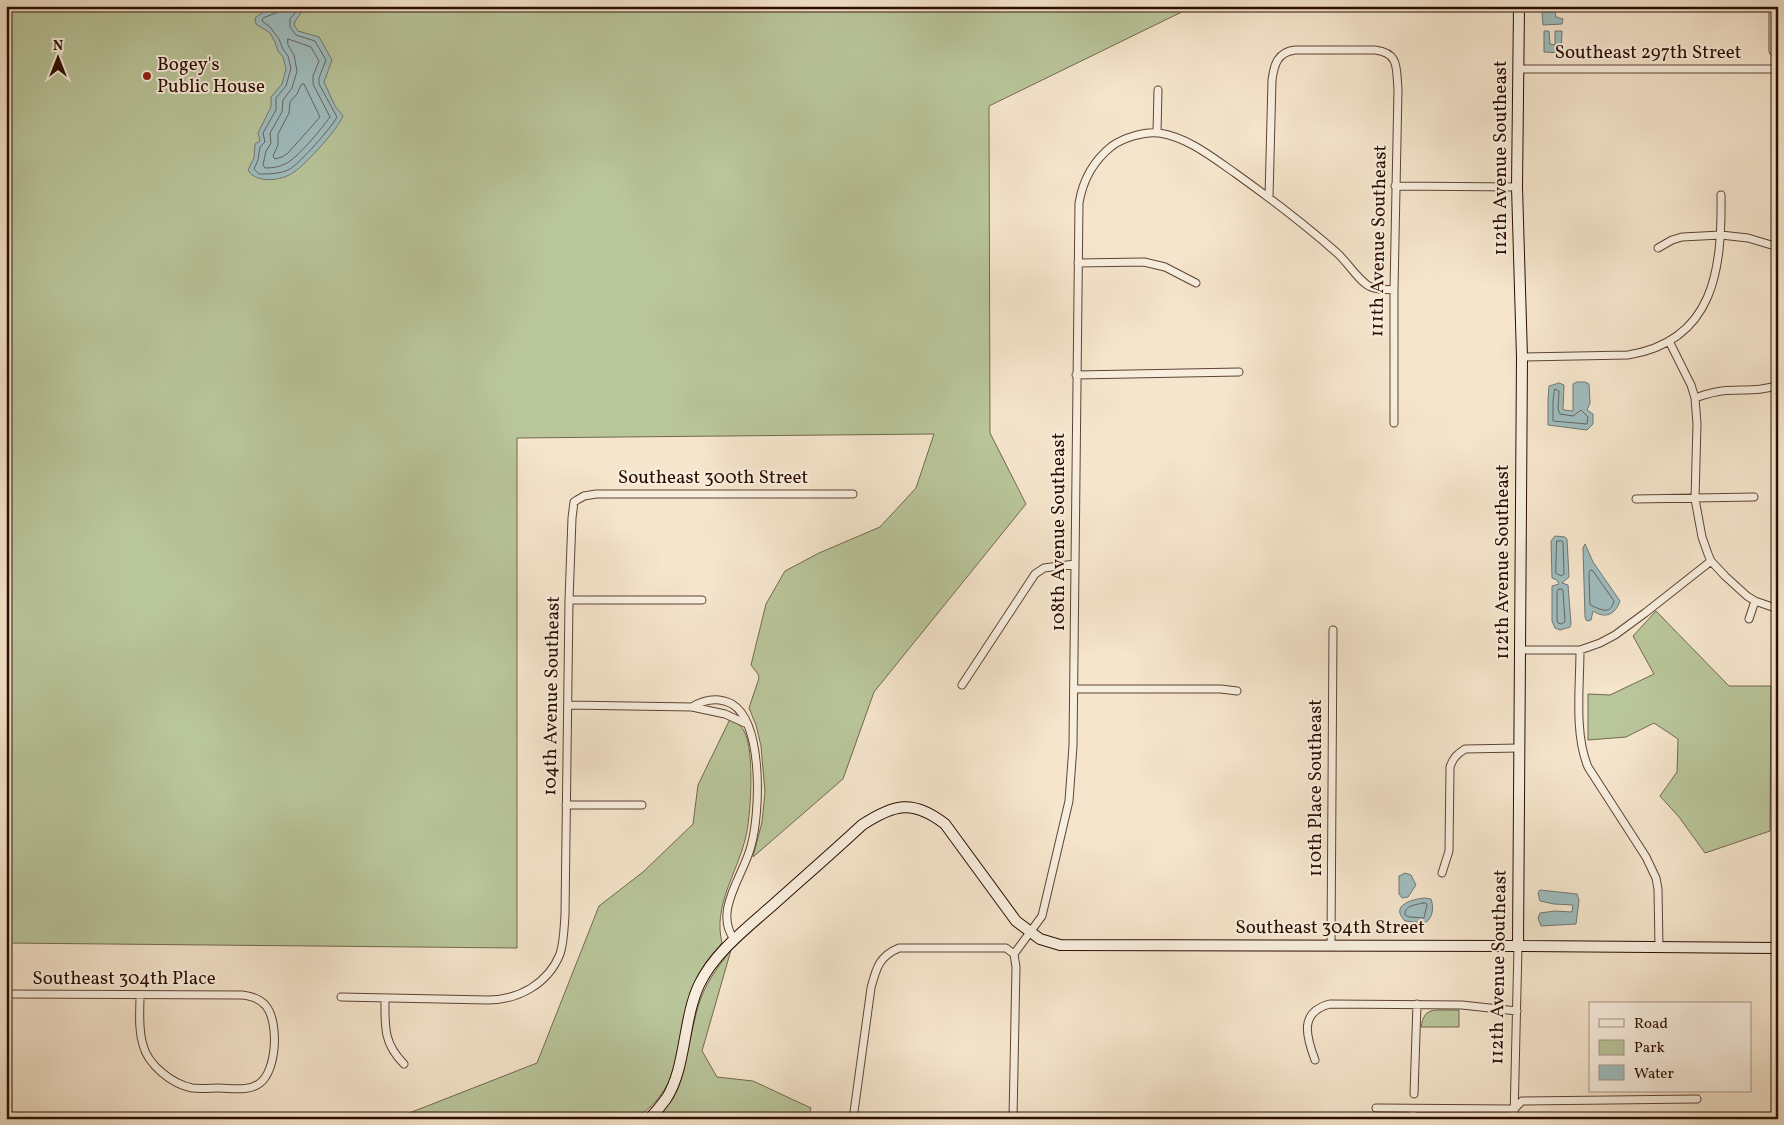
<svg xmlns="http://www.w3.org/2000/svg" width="1784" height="1125" font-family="Vollkorn,serif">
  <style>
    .green { fill: #b9c59a; stroke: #72694d }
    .water { fill: #9fbdbf; stroke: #717773 }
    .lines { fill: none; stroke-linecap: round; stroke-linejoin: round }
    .shore { stroke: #656560; stroke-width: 1 }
    .street-casing { stroke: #5e4333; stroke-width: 9 }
    .secondary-casing { stroke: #2b0d00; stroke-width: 12 }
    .street { stroke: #f8eede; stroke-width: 7 }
    .secondary { stroke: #f8eede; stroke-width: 10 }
    .poi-dot { fill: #8f2418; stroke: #f8eede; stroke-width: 2 }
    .labels { text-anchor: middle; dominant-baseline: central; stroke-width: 4; stroke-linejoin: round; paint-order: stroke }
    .street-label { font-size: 19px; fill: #2b0d00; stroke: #f8eede }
    .poi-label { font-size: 19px; fill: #2b0d00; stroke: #f8eede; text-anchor: start }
  </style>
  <rect width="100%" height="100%" fill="#f5e5cc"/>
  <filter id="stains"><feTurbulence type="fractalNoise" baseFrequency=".004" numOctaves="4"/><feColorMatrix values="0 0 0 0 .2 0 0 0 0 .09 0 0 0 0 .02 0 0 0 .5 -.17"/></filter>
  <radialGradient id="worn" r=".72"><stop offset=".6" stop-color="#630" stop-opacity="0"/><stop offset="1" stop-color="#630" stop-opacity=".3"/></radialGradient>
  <!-- green -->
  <path class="green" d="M6,6H1194L989,106L990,433L1026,504L874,692L843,779L753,857L762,822L765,792L761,746L756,725L749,708L759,678L758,674L751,665L766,604L785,571L819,553L880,527L916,488L934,434L517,438V948L6,943Z
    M1656,611L1729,686H1771L1770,831L1705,853L1679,817L1660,796L1677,772L1678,739L1654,723L1626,737L1588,740V694L1610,695L1654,674L1633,636Z
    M730,719C736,722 741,725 744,731C755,750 751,819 745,840C736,875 713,906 722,943C713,953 703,964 698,977C684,1013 684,1065 660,1096C653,1106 644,1112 634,1119H394L537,1063L599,906L643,872L693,824L698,785Z
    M731,950L702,1051L717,1077L753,1081L811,1108L808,1119H657C687,1085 686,1048 698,1007C704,985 717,968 731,950Z
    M1436,1010H1459V1027H1421C1423,1017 1425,1011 1436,1010Z"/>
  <!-- water -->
  <path class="water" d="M294,6L302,10C300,16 295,19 294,25L298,31L319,37L332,60L324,82L335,106L343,116C337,130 307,163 294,172C282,181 256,184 248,170L254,158L255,144L260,141L258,133L271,107V97L282,84L286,69L283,57L278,51L275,42L270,33L256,24L255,18C265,9 281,6 294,6Z
    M1544,12H1555L1556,17L1563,19L1562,24L1543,25L1542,13Z
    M1544,31H1549L1550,44L1555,45V31H1562L1561,53L1544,52Z
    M1577,382H1585L1589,384L1590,403L1587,410L1593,414V424L1587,430L1548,425V400L1549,386L1559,383L1564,385L1563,409L1564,410L1573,411V384Z
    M1555,536L1565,537L1567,539L1569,577L1562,583L1568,585L1571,624L1570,627L1560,630L1555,628L1552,621V586L1559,584L1557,580L1552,578L1551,541Z
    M1585,544L1593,562L1620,601C1615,615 1605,619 1593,611L1591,620L1588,621L1586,620L1585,617L1583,548Z
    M1405,873L1411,875L1416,885L1408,897L1402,898L1399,894V876Z
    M1540,890L1577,894L1579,900L1576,924L1541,926L1538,918L1540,913L1555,911L1572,912L1573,905L1554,904L1540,901L1538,893Z
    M1425,898L1431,899C1434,907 1433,918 1425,923L1405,921C1389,905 1413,899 1425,898Z"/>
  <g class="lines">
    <!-- shore -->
    <path class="shore" d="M280,6L278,12L263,18L262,21L270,27L279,39L283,49L288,56L291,68L286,86L276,98V110L263,133L265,142L260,147L258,160L254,169L259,174C269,174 281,174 290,169C300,163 332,127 337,117L319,84V78L326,60L315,41L296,35L290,27V19L295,13L293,6
      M288,39L311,47L319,61L313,76V84L330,117C322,128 297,159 285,164C279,167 272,168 265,168L263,165L266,151L271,143L270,133L282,112L283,100L292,88L297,71L294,55L288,45Z
      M304,84L320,117L288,153L282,157L275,159L273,156L278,145V134L289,113L290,102L297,94L301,85Z
      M1555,389L1559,391L1558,409L1560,414L1573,416L1581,410L1588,417L1587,424L1553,421V400Z
      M1557,541H1562L1563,543L1564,574L1561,576L1556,573Z
      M1591,570L1593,571L1614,601C1610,616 1600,609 1590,605L1589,573Z
      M1559,589H1562L1563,591L1565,622L1561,624L1558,623L1557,620V592Z
      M1423,903H1426L1427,905L1424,918L1409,917L1405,915C1404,905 1416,905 1423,903Z"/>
    <defs>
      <path id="street" d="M1773,51V6
        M1519,69H1778
        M1157,132L1158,90
        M1395,186L1517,187
        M1269,197L1272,80C1274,64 1278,52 1295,50H1375C1400,53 1396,69 1398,89L1394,290V423
        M1658,248L1672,240L1682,237L1721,235L1748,238L1778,247
        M1078,263L1144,262L1165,267L1196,283
        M1669,341L1691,385L1695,398L1697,424L1695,499L1702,537L1708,554L1711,561L1725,576L1747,596L1755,601L1778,609
        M1522,357L1628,355C1715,341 1722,268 1721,195
        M1076,375L1239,372
        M1695,398C1704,395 1712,392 1722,391C1741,389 1760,392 1778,385
        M1636,499L1754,497
        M569,600H702
        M1749,619L1755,601
        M1519,650H1580L1600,643L1615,635L1645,613L1711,561
        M1580,650C1580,686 1574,734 1588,767L1646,857L1656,878L1658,889L1659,947
        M962,685L1035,574L1044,568L1075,564
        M1074,689H1221L1237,691
        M568,705L692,707L725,714L747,724
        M692,707C705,699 718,697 732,704C764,723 760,815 751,846C744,875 713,911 734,939
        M566,805H642
        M1442,873L1449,851L1450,767C1453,758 1457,754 1465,749L1519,748
        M1331,946L1333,630
        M1014,954L1042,916L1069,801L1073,746L1079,203C1083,179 1093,161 1112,146C1123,138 1145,131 1159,133C1187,137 1212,157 1235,173C1270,198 1304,224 1336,252C1347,261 1359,282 1371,287C1378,290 1386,289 1394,290
        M6,994L242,995C251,996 260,998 266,1006C279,1022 277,1070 260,1083C249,1092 231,1088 219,1088C210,1088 201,1089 192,1088C172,1084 148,1065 143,1045C138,1029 140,1012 140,996
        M341,997L488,1000C518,1000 548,984 560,954C564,942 564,928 565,915L569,600L572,518L574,502L577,500L584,496L596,494H853
        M385,998C385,1026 383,1043 404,1064
        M1315,1060C1306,1036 1299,1012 1330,1004L1462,1005L1517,1011
        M1414,1094L1417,1004
        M1376,1108L1514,1109L1522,1101L1697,1099
        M853,1119L871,988C876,969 879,956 899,948H1006L1014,954
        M1013,1119L1016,967L1014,954
        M1412,1119L1413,1109
        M1514,1119L1518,946"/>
      <path id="secondary" d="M1518,946L1522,357L1517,187L1519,6
        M649,1119C655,1113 661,1106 666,1099C686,1069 683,1019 699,985C714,953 748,927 774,904C803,878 833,852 862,825C894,804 913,799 945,824L1016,921L1040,939L1060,945L1518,946L1778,948"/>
    </defs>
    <!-- street casing -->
    <use href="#street" class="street-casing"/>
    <!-- secondary casing -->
    <use href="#secondary" class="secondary-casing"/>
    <!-- street -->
    <use href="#street" class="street"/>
    <!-- secondary -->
    <use href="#secondary" class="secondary"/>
  </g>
  <!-- markers -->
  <circle class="poi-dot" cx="147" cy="76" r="5"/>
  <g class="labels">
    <!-- street labels -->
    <g class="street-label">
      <text x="1648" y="53">Southeast 297th Street</text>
      <text transform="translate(1501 158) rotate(-90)">112th Avenue Southeast</text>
      <text transform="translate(1379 241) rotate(-89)">111th Avenue Southeast</text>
      <text x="713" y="478">Southeast 300th Street</text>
      <text transform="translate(1059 532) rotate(-90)">108th Avenue Southeast</text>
      <text transform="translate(1503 562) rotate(-90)">112th Avenue Southeast</text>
      <text transform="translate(552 696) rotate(-89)">104th Avenue Southeast</text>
      <text transform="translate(1316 788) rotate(-90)">110th Place Southeast</text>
      <text x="1330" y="928">Southeast 304th Street</text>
      <text transform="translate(1499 967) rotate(-89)">112th Avenue Southeast</text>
      <text x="124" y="979">Southeast 304th Place</text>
    </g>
    <!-- poi labels -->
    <g class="poi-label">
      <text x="157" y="65">Bogey's<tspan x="157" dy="22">Public House</tspan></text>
    </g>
  </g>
  <!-- margin -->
  <rect width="1784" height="1125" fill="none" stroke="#f5e5cc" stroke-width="25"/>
  <rect x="8" y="8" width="1769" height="1110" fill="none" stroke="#2b0d00" stroke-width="2.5"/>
  <rect x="12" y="12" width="1759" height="1100" fill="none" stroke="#2b0d00"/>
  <!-- legend -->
  <rect x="1589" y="1002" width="162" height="90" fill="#f8eede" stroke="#a69485"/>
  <rect x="1599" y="1019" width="25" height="8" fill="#f8eede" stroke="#a69485"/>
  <text x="1634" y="1028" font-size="15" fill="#2b0d00">Road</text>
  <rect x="1599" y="1040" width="25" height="15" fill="#b9c59a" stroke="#a69485"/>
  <text x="1634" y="1052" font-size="15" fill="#2b0d00">Park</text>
  <rect x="1599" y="1065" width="25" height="15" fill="#9fbdbf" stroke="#a69485"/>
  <text x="1634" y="1078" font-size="15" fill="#2b0d00">Water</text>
  <!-- north arrow -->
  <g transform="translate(58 58)" stroke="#f8eede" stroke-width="4" paint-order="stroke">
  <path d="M0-4L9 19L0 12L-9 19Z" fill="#2b0d00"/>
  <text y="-8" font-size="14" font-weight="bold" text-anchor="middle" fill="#2b0d00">N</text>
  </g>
  <rect width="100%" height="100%" filter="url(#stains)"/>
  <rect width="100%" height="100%" fill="url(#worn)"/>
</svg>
